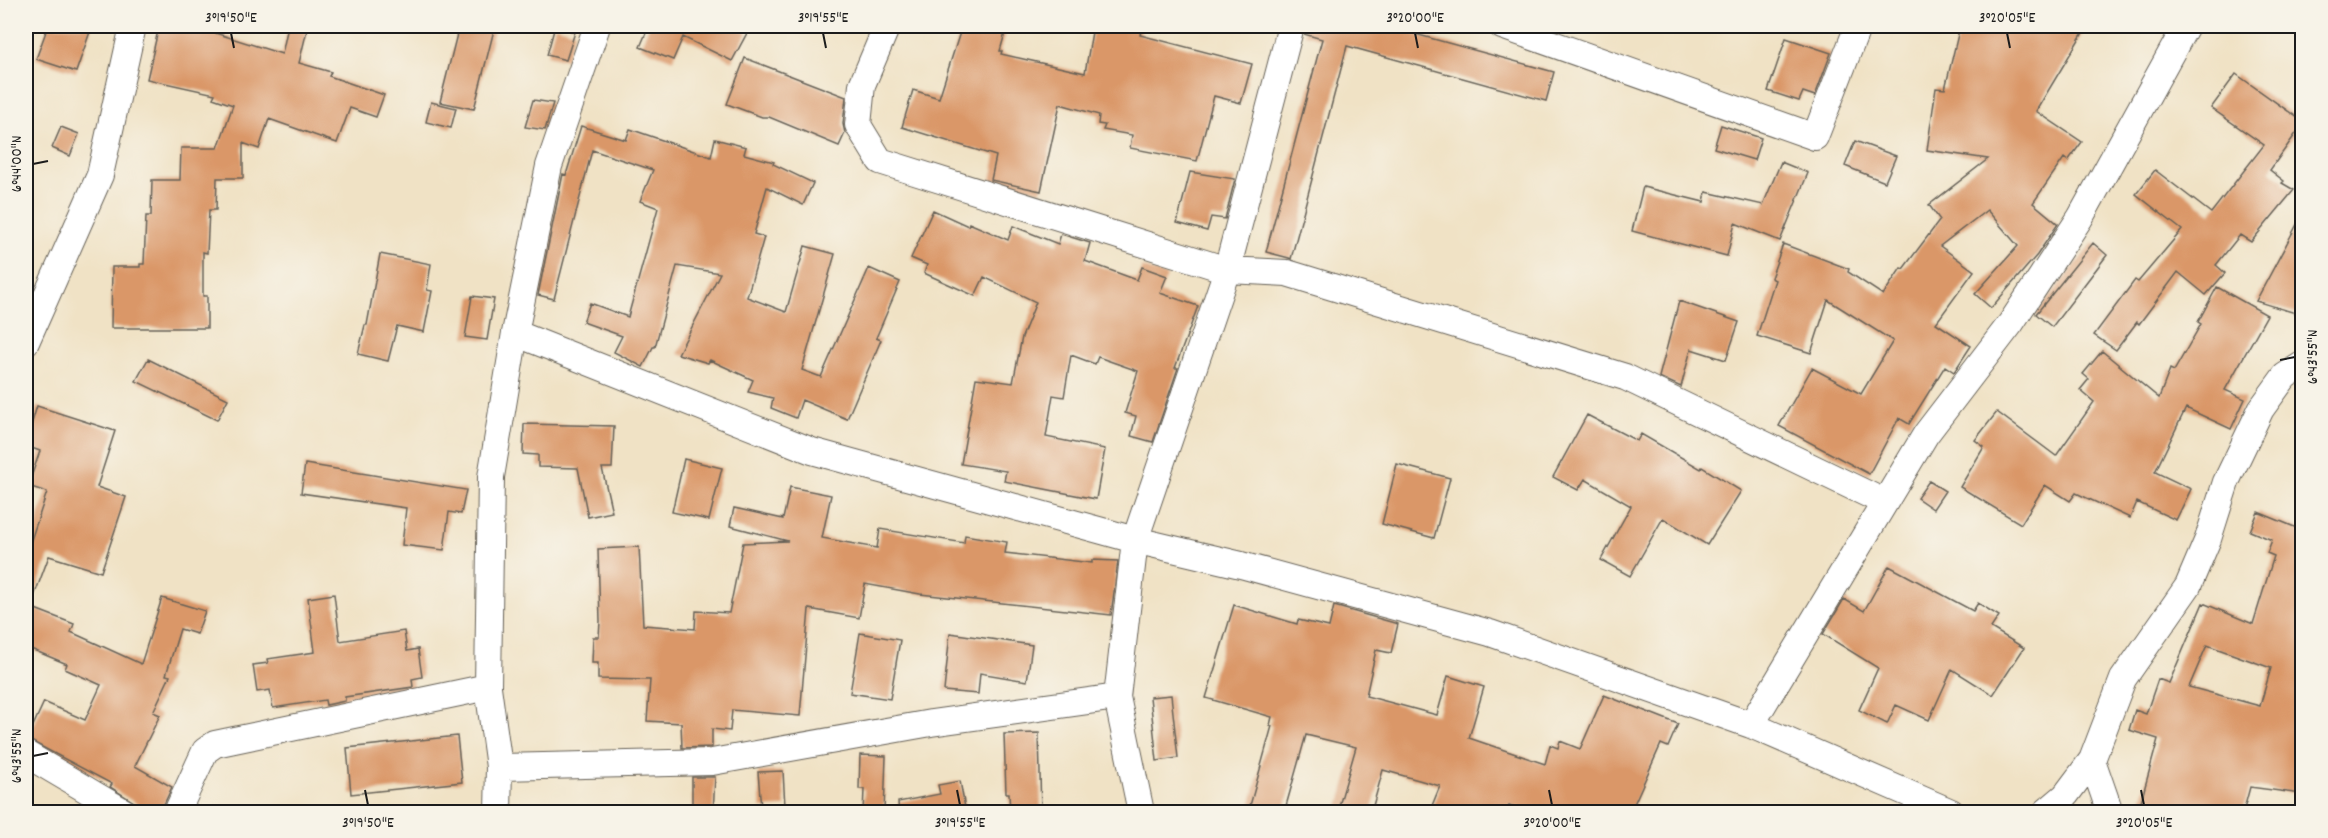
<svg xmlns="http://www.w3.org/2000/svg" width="2328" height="838" font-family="Dekko,sans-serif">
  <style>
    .building { fill: #da9767; fill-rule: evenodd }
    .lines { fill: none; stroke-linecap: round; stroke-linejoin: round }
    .street-casing { stroke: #666157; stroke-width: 28 }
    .street { stroke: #fff; stroke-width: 26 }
    .ticks { fill: none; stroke: #1c1c1c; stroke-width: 2 }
    .neatline { fill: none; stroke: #1c1c1c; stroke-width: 2 }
    .ticks-label { font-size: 15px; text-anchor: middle; fill: #1c1c1c }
  </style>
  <rect width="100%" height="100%" fill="#f7f3e8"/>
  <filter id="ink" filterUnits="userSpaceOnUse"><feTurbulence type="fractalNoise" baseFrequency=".0167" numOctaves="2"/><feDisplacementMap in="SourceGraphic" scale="12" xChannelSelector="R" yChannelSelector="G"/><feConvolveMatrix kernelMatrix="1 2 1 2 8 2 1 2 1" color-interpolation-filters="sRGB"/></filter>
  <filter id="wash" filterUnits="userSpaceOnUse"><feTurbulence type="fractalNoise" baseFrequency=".008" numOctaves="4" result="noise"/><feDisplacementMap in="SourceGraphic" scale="24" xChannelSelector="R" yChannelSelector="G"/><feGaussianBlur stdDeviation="1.35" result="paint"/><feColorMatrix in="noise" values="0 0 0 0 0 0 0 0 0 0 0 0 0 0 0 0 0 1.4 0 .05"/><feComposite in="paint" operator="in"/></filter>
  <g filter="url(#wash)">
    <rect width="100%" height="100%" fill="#f0e2c5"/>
    <g id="blocks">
      <!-- building -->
      <path class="building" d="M48,26H92L76,72L36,59Z
        M159,26H193L282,54L288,26H308L299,63L331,72L329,76L384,95L376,117L350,108L337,143L269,119L259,149L243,143V178H217L216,210H209L207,253L203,252V296H207V328H111L112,267H140V264H144L146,216H151L152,180H180L181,148H218L233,105L213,98L215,94L147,79Z
        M459,26H495L474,109L440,102Z
        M555,26L575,32L566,60L547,55Z
        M649,26H732L747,33L732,61L683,37L673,60L640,47Z
        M962,26H1007L1000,51H1002L1001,54L1085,73L1093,26H1113L1141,31L1140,35L1252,64L1241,103L1214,96L1197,161L1130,148L1132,135L1103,130L1105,125L1098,124L1099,115L1060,104L1041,191L991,180L996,156L902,127L913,90L939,98Z
        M1306,26H1386L1554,72L1546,101L1347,46L1291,259L1289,258L1266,252L1322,39L1304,34Z
        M1960,26H2087L2036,111L2082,142L2068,161L2064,158L2033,203L2058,224L2037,255L1991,308L1975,294L2018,246L1987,210L1940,246L1974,271L1936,323L1971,346L1954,372L1945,366L1909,424L1899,418L1869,474L1779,426L1812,368L1861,394L1893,341L1828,300L1811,353L1757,336L1775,280L1771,278L1783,244L1849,269L1848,272L1883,295L1901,268L1903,269L1940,220L1929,205L1988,159L1927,150L1936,88L1945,89Z
        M1786,38L1831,53L1815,96L1803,92L1799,101L1768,91Z
        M745,58L846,97L843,124L845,133L839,146L769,117H762L727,104Z
        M2236,74L2302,121V125L2270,170L2284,181L2282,183L2294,190L2251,242L2240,235L2216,265L2225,273L2206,295L2178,272L2139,324L2137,322L2116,350L2094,335L2135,280L2138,282L2182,230L2136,194L2155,170L2211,213L2264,145L2211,108Z
        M533,100L553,103L545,130L525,127Z
        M431,102L456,108L451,128L426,122Z
        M1721,125L1761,138L1754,160L1714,148Z
        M581,126L626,140L630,129L711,157L715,139L746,147L744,154L774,162L773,164L813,183L803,205L767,187L754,234L764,237L747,297L786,312L805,246L835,254L802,370L821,377L869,268L900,282L876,338L881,340L847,419L802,400L796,418L771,408L773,398L748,392L753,380L710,360L708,363L678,354L720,273L677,266L655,347H653L643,367L614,352L622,336L583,322L590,303L628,317L658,208L640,201L653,170L592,150L554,299L538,295L563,174L566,175Z
        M61,127L79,134L70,156L52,148Z
        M1855,141L1896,156L1885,182L1845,166Z
        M1781,162L1808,173L1780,241L1735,223L1727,256L1632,231L1643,187L1704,202L1706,192L1763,205Z
        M1190,172L1235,179L1225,219L1211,217L1207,231L1177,223Z
        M933,210L968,226L969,223L1008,240L1013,226L1058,244L1061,234L1090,243L1085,261L1137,280L1142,267L1167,276L1160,293L1198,306L1175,368H1178L1153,442L1131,436L1136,416L1125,413L1138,371L1098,357L1095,364L1071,355L1064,397L1053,395L1046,437L1105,449L1096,499L1004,481L1006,471L961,464L976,378L1013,383L1022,337L1036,302L984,277L975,296L924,273L927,265L911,258Z
        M2302,215V315L2256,301Z
        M2093,243L2107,255L2052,327L2036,314Z
        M380,254L431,264L427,290L432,291L424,332L397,326L388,361L358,354L365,325H367Z
        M2217,287L2267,315L2225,390L2245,399L2231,429L2186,408L2155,472L2191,489L2176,520L2137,502L2130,518L2076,493L2070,501L2045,485L2021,524L1960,487L1984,447L1975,440L1997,412L2056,456L2094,402L2080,390L2089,379L2083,374L2102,351L2159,398L2170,369L2174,371L2201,324L2198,322Z
        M472,296L494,299L487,340L465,337Z
        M1679,301L1739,322L1726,360L1691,349L1681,387L1659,377Z
        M148,359L228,399L217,420L136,381Z
        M37,406L115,431L97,487L126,497L101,572L49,556L30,607L74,624L71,632L141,664L162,598L205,611L197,634L180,629L166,675L170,676L153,712L160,715L135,766L172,787L160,813H151L110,787L112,784L27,739L44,702L85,720L101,685L65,669L67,664L26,647V555L47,492L28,486L40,451L26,446V442Z
        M1587,415L1637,441L1641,434L1701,469L1702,467L1741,491L1707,545L1663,518L1630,576L1601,560L1631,506L1585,479L1578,490L1553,477Z
        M524,424L614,426L612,468H602L612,512L588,517L578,468L538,467V455L523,454Z
        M684,459L722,468L709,520L672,512Z
        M305,464L466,490L461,514L449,512L444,550L402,545L406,508L301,493Z
        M1397,464L1450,478L1434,538L1382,524Z
        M1929,481L1945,491L1933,509L1917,498Z
        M790,487L831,495L822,538L877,548L880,529L964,543L965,535L1007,542L1005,553L1092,563V560L1118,561L1111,615L920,594L865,584L859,618L809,609L800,716L732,710L730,731L712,729V747L682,748L681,723L647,721L650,680L598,679V663H592L593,637H599L600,621L598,549L639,547L643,625L695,629L696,611L729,613L743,543L788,541L730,526L734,508L783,519Z
        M2258,512L2302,530V794L2250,787L2243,813H2152L2153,809L2140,805L2158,739L2129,730L2135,710L2146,714L2158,679L2169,683L2203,603L2253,624L2274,556L2267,553L2272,540L2250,531ZM2207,645L2271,668L2260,706L2189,687Z
        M1889,566L1973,611L1978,603L1999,616L1991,628L2024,648L1993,695L1952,669L1929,720L1896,705L1887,724L1859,710L1878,668L1823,634L1844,599L1864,611Z
        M334,594L340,641L404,631L407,651L418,649L422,677L412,679L413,687L345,697V701L326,705L325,700L273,708L270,690L257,692L253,665L268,663L267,659L315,652L308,598Z
        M1234,605L1297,624L1298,620L1329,627L1334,606L1398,624L1391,653L1376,650L1366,696L1437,715L1448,676L1484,687L1469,738L1545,764L1550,745L1558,748L1560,741L1580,749L1604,695L1678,724L1668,747L1661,744L1630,813H1533L1509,805L1507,813H1429L1440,786L1383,770L1371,813H1337L1356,747L1306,735L1284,813H1248L1272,726L1270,725L1272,717L1206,698Z
        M860,633L900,640L890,699L850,693Z
        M950,633L1032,645L1027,681L980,673L978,694L944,691Z
        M1171,695L1178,758L1157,761L1150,697Z
        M1039,733L1041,813H1010L1009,793H1006L1004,734Z
        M457,736L462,782L351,794L347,748Z
        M860,755L886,756L884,813H863L864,789H859Z
        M783,771L785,807L761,808L758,772Z
        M692,777H715L713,813H692Z
        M960,781L966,813H899L898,802L940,794L938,785Z"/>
    </g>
  </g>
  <g filter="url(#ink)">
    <use href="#blocks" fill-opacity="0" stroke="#666157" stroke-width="1.5"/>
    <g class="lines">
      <defs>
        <path id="street" d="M887,26L862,85L858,125L880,161L1227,270L1287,273L1625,377L1884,502
          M1502,26L1815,137L1858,26
          M515,333L812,451L1135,540L1241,565L1490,633L1751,725L1951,812
          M26,342L100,175L133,26
          M1751,725L1926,434L2011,323L2080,218L2186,26
          M26,754L124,812
          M2092,760L2110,812
          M499,767L712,762L931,723L1117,697
          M177,812L205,751L215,744L488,687
          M498,812L499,767L488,687L491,477L515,333L549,166L597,26
          M1141,812L1117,697L1135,540L1227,270L1291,26
          M2046,812L2065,796L2092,760L2123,679L2188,586L2208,539L2226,482L2261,409L2285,376L2302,365"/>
      </defs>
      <!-- street casing -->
      <use href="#street" class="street-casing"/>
      <!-- street -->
      <use href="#street" class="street"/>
    </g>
  </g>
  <!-- ticks -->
  <path class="ticks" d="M231,33L234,48M823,33L826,48M1415,33L1418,48M2007,33L2010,48M33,164L48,161M2280,360L2295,357M33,756L48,753M365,790L368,805M957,790L960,805M1549,790L1552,805M2141,790L2144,805"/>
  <!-- margin -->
  <rect width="2328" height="838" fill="none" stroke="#f7f3e8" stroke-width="66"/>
  <rect x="33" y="33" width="2262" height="772" class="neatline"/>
  <g class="ticks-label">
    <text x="231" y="22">3°19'50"E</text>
    <text x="823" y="22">3°19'55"E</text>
    <text x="1415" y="22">3°20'00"E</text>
    <text x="2007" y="22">3°20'05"E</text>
    <text transform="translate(16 164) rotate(-90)" y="5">6°44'00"N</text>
    <text transform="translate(2312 357) rotate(-90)" y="5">6°43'55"N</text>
    <text transform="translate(16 756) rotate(-90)" y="5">6°43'55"N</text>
    <text x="368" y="827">3°19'50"E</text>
    <text x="960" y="827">3°19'55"E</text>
    <text x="1552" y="827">3°20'00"E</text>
    <text x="2144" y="827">3°20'05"E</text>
  </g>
</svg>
